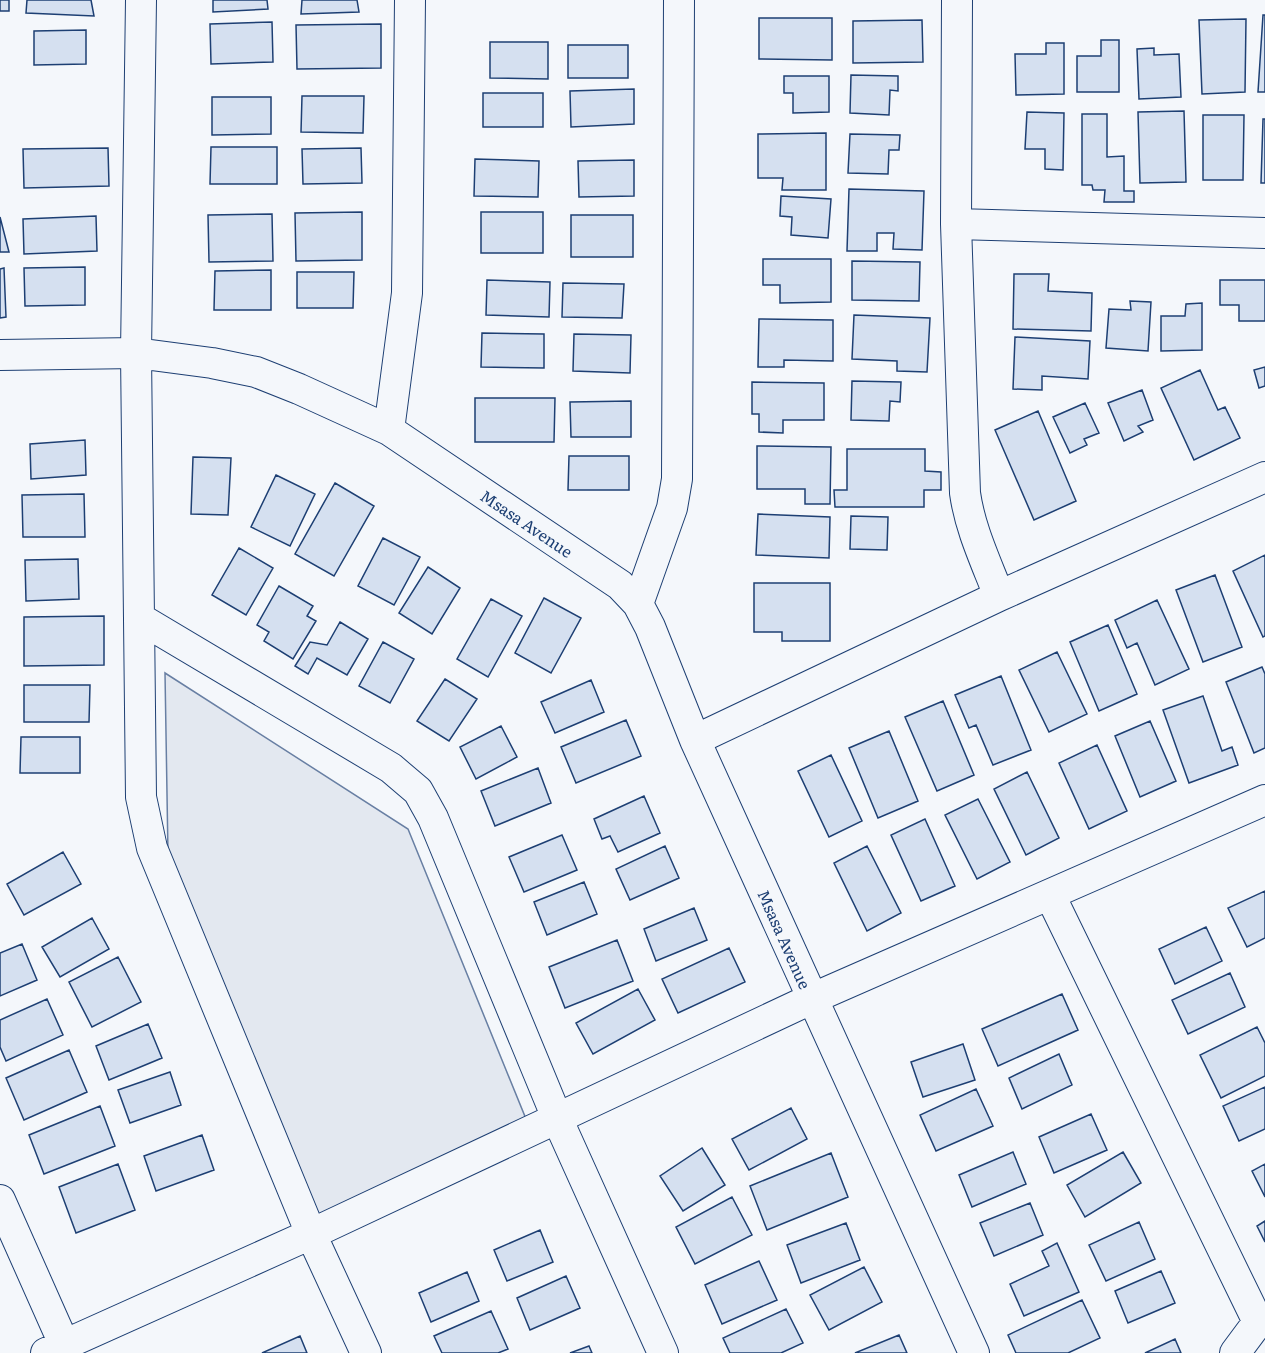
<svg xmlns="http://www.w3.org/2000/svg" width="1265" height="1353" font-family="Literata,serif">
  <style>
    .parking { fill: #e3e8f0; stroke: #687fa3; stroke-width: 1.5 }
    .building { fill: #d5e0f0; stroke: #1d3f73; stroke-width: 1.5 }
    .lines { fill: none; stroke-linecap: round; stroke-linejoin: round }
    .minor-casing { stroke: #1d3f73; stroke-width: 32 }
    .minor { stroke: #f4f7fb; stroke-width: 30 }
    .labels { text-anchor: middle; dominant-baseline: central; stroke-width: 4.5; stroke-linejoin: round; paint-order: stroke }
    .street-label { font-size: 16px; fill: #1d3f73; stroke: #f4f7fb }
  </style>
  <rect width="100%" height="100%" fill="#f4f7fb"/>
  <!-- parking -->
  <path class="parking" d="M165,673L408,829L526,1119L315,1226L168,854Z"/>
  <!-- building -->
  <path class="building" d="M0,0H9V11H0Z
    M27,0H91L94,16L26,13Z
    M213,0H267L268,9L213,12Z
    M302,0H357L359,12L301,14Z
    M1263,15H1265V92H1258Z
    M759,18H832V60L759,59Z
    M1246,19L1245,92L1202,94L1199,20Z
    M922,20L923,62L853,63V21Z
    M272,22L273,62L211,64L210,24Z
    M381,24V68L297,69L296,25Z
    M86,30V64L34,65V31Z
    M1101,40H1119V92H1077V56H1101Z
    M490,42H548V79L490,78Z
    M1046,43H1064V94L1016,95L1015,54H1046Z
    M568,45H628V78H568Z
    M1154,48V55L1179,54L1181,97L1139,99L1137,49Z
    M851,75L898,76V91L890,90L889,115L850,113Z
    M784,76H829V112L793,113V93H784Z
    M634,89V124L571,127L570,91Z
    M483,93H543V127H483Z
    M302,96H364L363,133L301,132Z
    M212,97H271V134L212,135Z
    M1184,111L1186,182L1140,183L1138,112Z
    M1027,112L1064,113L1063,170L1045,169V149H1025Z
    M1082,114H1107V157L1124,156V191H1134V202H1104L1105,190H1093L1092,185H1082Z
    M1203,115H1244L1243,180H1203Z
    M1263,119H1265V183H1261Z
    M826,133V190H782L783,178H758V134Z
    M850,134L900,135L899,150H889L888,174L848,173Z
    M211,147H277V184H210Z
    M108,148L109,186L24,188L23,149Z
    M361,148L362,183L303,184L302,149Z
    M475,159L539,161L538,197L474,196Z
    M634,160V196L579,197L578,161Z
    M849,189L924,191L922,250L893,249L894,233H877V251H847Z
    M781,196L831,199L828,238L791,235L792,217L780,216Z
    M362,212V260L296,261L295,213Z
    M481,212H543V253H481Z
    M272,214L273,261L209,262L208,215Z
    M571,215H633V257H571Z
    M96,216L97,251L24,254L23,219Z
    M0,217L9,252H0Z
    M763,259H831V302L780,303V285H763Z
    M852,261L920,262L919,301L852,300Z
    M85,267V305L25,306L24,268Z
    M4,268L6,317L0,318V269Z
    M271,270V310H214L215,271Z
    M297,272H354L353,308H297Z
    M1014,274H1049L1048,291L1092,293L1091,331L1013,329Z
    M487,280L550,282L549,317L486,315Z
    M1220,280H1265V321H1239V305H1220Z
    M563,283L624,284L622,318L562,317Z
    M1130,301L1151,302L1148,351L1106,348L1109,309L1131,310Z
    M1202,303V350L1161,351V316H1185L1186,304Z
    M854,315L930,318L927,372L897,371V361L852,359Z
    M759,319L833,320V361L784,360V367H758Z
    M482,333L544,334V368L481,367Z
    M574,334L631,335L630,373L573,371Z
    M1015,337L1090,341L1088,379L1042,376V390L1013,389Z
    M1265,367V386L1259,388L1254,370Z
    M1200,370L1218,410L1225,407L1240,438L1194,460L1161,388Z
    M852,381L901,382L900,402L890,401L889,421L851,420Z
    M752,382L824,383V420H783V433L759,432V414H752Z
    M1142,390L1153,420L1138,426L1143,432L1124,441L1108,403Z
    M475,398H555L554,442H475Z
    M631,401V437H571L570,402Z
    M1085,403L1099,433L1084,439L1087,445L1070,453L1053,417Z
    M1038,411L1076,501L1034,520L995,430Z
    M85,440L86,475L31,479L30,444Z
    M757,446L831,447L830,504H805V489H757Z
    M847,449H925V471L941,472V490H924V507H835L834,490H847Z
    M569,456H629V490H568Z
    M193,457L231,458L228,515L191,514Z
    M276,475L315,494L290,546L251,527Z
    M335,483L374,506L334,576L295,554Z
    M84,494L85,537H23L22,495Z
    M758,514L830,517L829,558L756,555Z
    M851,516L888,517L887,550L850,549Z
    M383,538L420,557L394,605L358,586Z
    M239,548L273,568L246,615L212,595Z
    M1265,555V636L1263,637L1233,571Z
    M78,559L79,599L26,601L25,560Z
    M428,567L460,588L432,634L399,613Z
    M1215,575L1242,647L1203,662L1176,590Z
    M754,583H830V641H782V632H754Z
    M279,586L313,606L307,616L316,621L293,659L264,641L269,632L257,625Z
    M544,598L581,618L551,673L515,653Z
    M491,599L522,616L488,677L457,659Z
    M1157,600L1189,669L1155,685L1137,643L1127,648L1115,620Z
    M104,616V665L24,666V617Z
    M340,622L368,639L347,675L317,658L308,674L295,666L310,642L327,645Z
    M1108,625L1137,694L1099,711L1070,642Z
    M383,642L414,659L390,703L359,686Z
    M1057,652L1087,714L1049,732L1019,670Z
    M1262,667L1265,674V748L1254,753L1226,682Z
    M1001,676L1031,750L993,765L976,725L969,728L955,695Z
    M445,679L477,699L449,741L417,721Z
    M591,680L604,712L555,733L541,702Z
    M24,685H90L89,722H24Z
    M1203,696L1222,751L1232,747L1238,765L1189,783L1163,710Z
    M943,701L974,775L937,791L905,717Z
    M626,720L641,756L576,783L561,747Z
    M1150,721L1176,781L1140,797L1115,736Z
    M501,726L517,757L476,779L460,747Z
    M889,731L918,801L878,818L849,748Z
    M21,737H80V773H20Z
    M1097,745L1127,811L1089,829L1059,763Z
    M831,755L862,821L829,837L798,771Z
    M538,768L551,803L495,826L481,791Z
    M1027,772L1059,838L1026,855L994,789Z
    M644,796L660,833L618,852L610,836L602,839L594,819Z
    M978,799L1010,862L977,879L945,815Z
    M925,819L955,886L921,901L891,835Z
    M562,835L577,870L524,892L509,857Z
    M665,846L679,878L630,900L616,869Z
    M867,846L901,913L867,931L834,863Z
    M63,852L81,884L24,915L7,884Z
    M584,882L597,914L547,935L534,902Z
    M1265,891V938L1247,947L1228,908Z
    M694,908L707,940L656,961L644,929Z
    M92,918L109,949L60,977L42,947Z
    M1206,927L1222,961L1175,984L1159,949Z
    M617,940L633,981L565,1008L549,967Z
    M22,944L37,980L0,996V953Z
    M729,948L745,982L678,1013L662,979Z
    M118,957L141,1002L92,1027L69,982Z
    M1230,973L1245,1007L1188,1034L1172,1000Z
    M638,989L655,1020L593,1054L576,1023Z
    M1062,994L1078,1030L998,1066L982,1029Z
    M47,999L63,1035L6,1061L0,1047V1020Z
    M148,1024L162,1058L109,1080L96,1046Z
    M1257,1027L1265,1043V1076L1221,1098L1200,1055Z
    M963,1044L975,1080L923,1097L911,1062Z
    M69,1050L87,1092L24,1120L6,1078Z
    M1059,1054L1072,1085L1022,1109L1009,1078Z
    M170,1072L181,1105L130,1123L118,1090Z
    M1265,1087V1129L1239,1141L1223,1106Z
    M976,1089L993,1126L936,1151L920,1115Z
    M100,1106L115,1146L44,1174L29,1135Z
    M791,1108L807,1139L749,1170L732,1139Z
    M1091,1114L1107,1150L1054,1173L1039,1137Z
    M202,1135L214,1170L156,1191L144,1156Z
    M702,1148L725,1185L683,1211L660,1176Z
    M1013,1152L1026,1184L972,1207L959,1175Z
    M1123,1152L1141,1183L1085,1217L1067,1185Z
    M831,1153L848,1197L767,1230L750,1186Z
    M118,1164L135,1210L76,1233L59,1187Z
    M1265,1164V1197L1252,1171Z
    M732,1197L752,1235L695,1264L676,1227Z
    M1030,1203L1043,1235L994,1256L980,1223Z
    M1265,1221V1242L1257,1226Z
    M1139,1222L1155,1259L1106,1281L1089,1245Z
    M846,1223L860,1260L801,1283L787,1245Z
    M540,1230L553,1262L507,1281L494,1250Z
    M1057,1243L1079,1292L1024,1316L1010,1284L1049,1266L1042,1251Z
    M759,1261L777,1300L722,1324L705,1285Z
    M864,1267L882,1302L829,1330L810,1295Z
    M1161,1271L1175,1303L1128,1323L1115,1291Z
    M467,1272L479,1301L431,1322L419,1293Z
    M566,1276L580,1308L530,1330L517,1298Z
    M1082,1300L1100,1338L1068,1353H1016L1008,1335Z
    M786,1309L803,1343L781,1353H730L723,1338Z
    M491,1311L508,1349L498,1353H442L434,1336Z
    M899,1335L907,1353H855Z
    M300,1336L307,1353H262Z
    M1175,1339L1181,1353H1145Z
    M589,1346L592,1353H570Z"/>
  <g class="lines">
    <defs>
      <path id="minor" d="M141,0L136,353L141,797L152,848L311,1234L366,1353
        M957,0L956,224L965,493C970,529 986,562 999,596
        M956,224L1265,233
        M0,355L136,353L212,363L256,372L299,389L389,430L620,585L638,604L650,627L695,740L974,1353
        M389,430L407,293L410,0
        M638,604L672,508L677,479L679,0
        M139,618L391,768L418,791L433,818L557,1118L663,1353
        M695,740L999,596L1265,477
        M1050,895L1258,1322L1235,1353
        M0,1200L68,1353
        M46,1353L311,1234L811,999L1265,800"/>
    </defs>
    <!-- minor casing -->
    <use href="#minor" class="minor-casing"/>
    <!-- minor -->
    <use href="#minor" class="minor"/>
  </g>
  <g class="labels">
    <!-- street labels -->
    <g class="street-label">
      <text transform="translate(527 523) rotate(34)">Msasa Avenue</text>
      <text transform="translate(785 939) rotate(66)">Msasa Avenue</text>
    </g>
  </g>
</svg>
